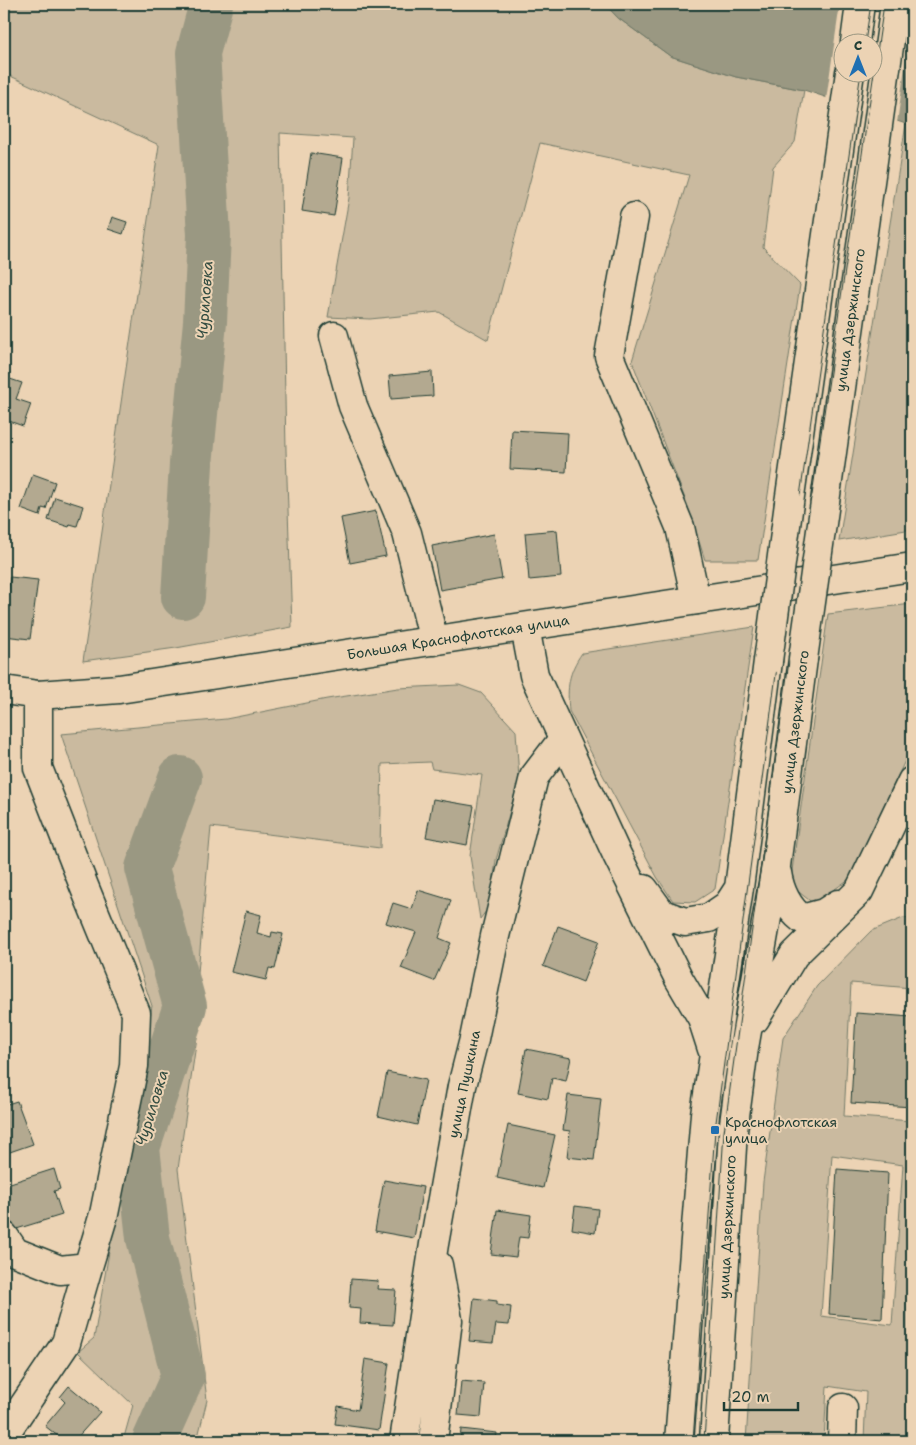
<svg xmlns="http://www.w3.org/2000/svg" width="916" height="1445" font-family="'Shantell Sans',sans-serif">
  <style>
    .green { fill: #caba9f; stroke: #747c6a; fill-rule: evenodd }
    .water { fill: #9a9882; stroke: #697463; fill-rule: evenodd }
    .pier { fill: #ecd3b4; fill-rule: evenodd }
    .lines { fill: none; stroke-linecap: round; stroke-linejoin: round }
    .river { stroke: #9a9882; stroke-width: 44 }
    .building { fill: #b3a990; stroke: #1f3d34 }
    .minor-casing { stroke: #1f3d34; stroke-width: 31 }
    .major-casing { stroke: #1f3d34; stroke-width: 31 }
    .minor { stroke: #ecd3b4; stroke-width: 28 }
    .major { stroke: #ecd3b4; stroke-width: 28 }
    .tram { stroke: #1f3d34; stroke-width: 1 }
    .major-bridge-casing { stroke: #1f3d34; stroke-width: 31; stroke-linecap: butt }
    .major-bridge { stroke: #ecd3b4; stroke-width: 28 }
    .poi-dot { fill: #1f6fb2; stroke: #ecd3b4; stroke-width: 2 }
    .labels { text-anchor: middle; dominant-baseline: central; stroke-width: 4; stroke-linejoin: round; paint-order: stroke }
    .street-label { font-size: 14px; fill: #1f3d34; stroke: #ecd3b4 }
    .poi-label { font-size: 14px; fill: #1f3d34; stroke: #ecd3b4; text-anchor: start }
    .water-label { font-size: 15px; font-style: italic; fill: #314b40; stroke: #ecd3b4 }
  </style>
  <rect width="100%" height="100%" fill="#ecd3b4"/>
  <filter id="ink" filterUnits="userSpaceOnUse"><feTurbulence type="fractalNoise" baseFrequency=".02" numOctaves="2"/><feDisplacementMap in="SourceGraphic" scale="10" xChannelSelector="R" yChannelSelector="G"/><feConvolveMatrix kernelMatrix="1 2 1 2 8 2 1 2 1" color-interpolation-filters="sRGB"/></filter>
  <g filter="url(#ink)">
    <!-- green -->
    <path class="green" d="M4,4H605L618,18L670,56L736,77L804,90L795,142L773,167L763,247L800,285L758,560H705L687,504L632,361L689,175L540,143L488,340L439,312L370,319L328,317L349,198L353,138L280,133L286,450L292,627L176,648L83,661L159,145L4,73Z
      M906,124L912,126V529L839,541Z
      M912,604V746L849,879L814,904L790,885L828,614Z
      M754,627L715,889L695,902L673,901L657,877L569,711C567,687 568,673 582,653Z
      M459,685L481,693L516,731L519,779L496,860L490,906L480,919L470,856L482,775L432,769L430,762L382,764L380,848L211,827L196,995L199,1023L178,1169L207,1400L197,1441H123L133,1405L78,1352L94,1338L152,1006L61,734L226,719L327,699L398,688Z
      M903,918L912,919V988L851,983L844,1116L912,1121V1441H864L866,1392L827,1386L824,1441H746L763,1182L783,1038L817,986L871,931ZM832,1155L903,1165L892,1325L821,1316Z"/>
    <!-- water -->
    <path class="water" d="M605,4H912V126L804,90L736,77L670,56L618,18ZM844,42H874V72H844Z"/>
    <!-- pier -->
    <path class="pier" d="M840,4H912V17L897,123L826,100ZM844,42H874V72H844Z"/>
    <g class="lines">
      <!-- river -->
      <path class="river" d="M183,597L191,464L205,322L209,235L198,53L211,4
        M154,1441L183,1376L148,1238L138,1148L185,1006L147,868L180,778"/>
    </g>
    <!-- building -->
    <path class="building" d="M311,153L343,158L334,216L302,211Z
      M112,217L127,222L123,234L108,229Z
      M432,372L433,396L391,399L389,376Z
      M4,377L22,383L16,399L31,404L23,426L9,421L4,436Z
      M512,430L568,433L566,472L510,469Z
      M33,474L55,482L46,509L42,508L40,516L21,509Z
      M55,497L83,506L77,526L70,524L69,527L48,520Z
      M376,511L386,556L350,563L341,518Z
      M557,530L561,577L529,580L525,533Z
      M494,534L502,579L440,590L432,546Z
      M10,577L38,580L30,639L4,636Z
      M4,737H9L4,776Z
      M433,799L474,806L467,845L426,837Z
      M418,890L451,900L439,938L451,943L434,981L401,968L416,932L386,923L393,903L412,909Z
      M246,911L261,915L257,933L271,937L272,932L283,934L275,969L269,968L266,980L231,972Z
      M558,926L599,941L583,982L543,966Z
      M856,1013L912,1017V1107L851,1103Z
      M526,1049L571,1058L566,1081L552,1078L548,1099L518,1093Z
      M387,1072L426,1080L417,1125L378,1116Z
      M568,1095L601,1099L594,1160L567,1157L570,1131L563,1130Z
      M17,1101L33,1144L4,1154V1105Z
      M508,1125L555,1135L543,1188L497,1178Z
      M54,1169L60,1189L54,1191L62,1215L10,1231L4,1210V1185Z
      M837,1169L888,1173L882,1319L829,1314Z
      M384,1180L423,1187L414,1238L375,1231Z
      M575,1206L598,1209L595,1233L572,1229Z
      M497,1210L531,1215L528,1238L519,1237L516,1257L491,1254Z
      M351,1279L378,1281L377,1289L396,1290L393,1325L360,1323L361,1309L349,1308Z
      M4,1286L7,1290L8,1298L4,1306Z
      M474,1298L497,1301V1305L511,1307L509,1325L496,1324L493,1343L469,1341Z
      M365,1359L389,1363L379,1430L335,1424L338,1406L358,1410Z
      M461,1381L484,1383L481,1417L458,1415Z
      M69,1386L100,1412L74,1441H64L45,1426L65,1402L60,1397Z
      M461,1429L497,1433L496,1441H460Z
      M355,1434L377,1437L376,1441H354Z"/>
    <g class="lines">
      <defs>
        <path id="minor" d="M634,217L609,356L680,527L696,600
          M334,336L353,406L407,533L434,641
          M38,695V768L84,886L136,1013L134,1066L104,1214L88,1267
          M4,1236L15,1252L60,1270L88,1267L66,1343L4,1435
          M404,1441L434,1244L462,1086L474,1039L495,936L534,777L563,739
          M433,1441L448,1320L438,1265
          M842,1441L843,1408"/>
        <path id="major" d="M855,42L860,4
          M825,502L895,4
          M789,503L850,72
          M525,627L534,675L617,855L679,979L702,1018L712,1049
          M4,690L38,695L119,689L912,567
          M777,873C780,892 787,907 802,919L824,913L838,904
          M644,889L662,914L685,922L709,918L728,905L739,888
          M755,1019L794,955L859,891L912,781
          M679,1441L705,1114L739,888L768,661
          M714,1441L733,1131L744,1048L776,866L803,659"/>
      </defs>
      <!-- minor casing -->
      <use href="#minor" class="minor-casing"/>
      <!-- major casing -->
      <use href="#major" class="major-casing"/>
      <!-- minor -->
      <use href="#minor" class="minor"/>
      <!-- major -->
      <use href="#major" class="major"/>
      <!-- tram -->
      <path class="tram" d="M865,42L871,4
        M693,1441L715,1130L799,503L861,72
        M704,1441L724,1132L811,502L884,4"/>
      <defs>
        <path id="major-bridge" d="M803,659L825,502
          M768,661L789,503"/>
      </defs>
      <!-- major-bridge casing -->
      <use href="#major-bridge" class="major-bridge-casing"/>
      <!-- major-bridge -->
      <use href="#major-bridge" class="major-bridge"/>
    </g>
  </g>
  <!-- markers -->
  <rect class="poi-dot" x="710" y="1125" width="10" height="10" rx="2.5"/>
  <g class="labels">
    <!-- street labels -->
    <g class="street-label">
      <text transform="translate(850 320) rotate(-82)">улица Дзержинского</text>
      <text transform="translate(458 637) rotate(-9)">Большая Краснофлотская улица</text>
      <text transform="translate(795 722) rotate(-83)">улица Дзержинского</text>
      <text transform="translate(464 1084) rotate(-78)">улица Пушкина</text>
      <text transform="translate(727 1227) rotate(-87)">улица Дзержинского</text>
    </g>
    <!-- poi labels -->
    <g class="poi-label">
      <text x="725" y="1122">Краснофлотская<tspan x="725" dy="16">улица</tspan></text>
    </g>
    <!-- water labels -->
    <g class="water-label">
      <text transform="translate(205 300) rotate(-86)">Чуриловка</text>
      <text transform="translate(152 1108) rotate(-73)">Чуриловка</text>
    </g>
  </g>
  <!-- margin -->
  <rect width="916" height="1445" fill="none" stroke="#ecd3b4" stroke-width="20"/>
  <rect x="10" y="10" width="896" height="1425" fill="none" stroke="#1f3d34" stroke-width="2" filter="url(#ink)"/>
  <!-- north arrow -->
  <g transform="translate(858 58)"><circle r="24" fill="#ecd3b4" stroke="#9a9781"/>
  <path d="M0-4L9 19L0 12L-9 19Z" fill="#1f6fb2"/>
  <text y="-8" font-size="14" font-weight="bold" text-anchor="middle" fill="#1f3d34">С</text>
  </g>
  <!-- scale -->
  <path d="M724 1402v8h74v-8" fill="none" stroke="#1f3d34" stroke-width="2.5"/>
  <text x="731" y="1402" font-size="15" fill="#1f3d34" stroke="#ecd3b4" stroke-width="4" paint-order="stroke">20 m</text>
</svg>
